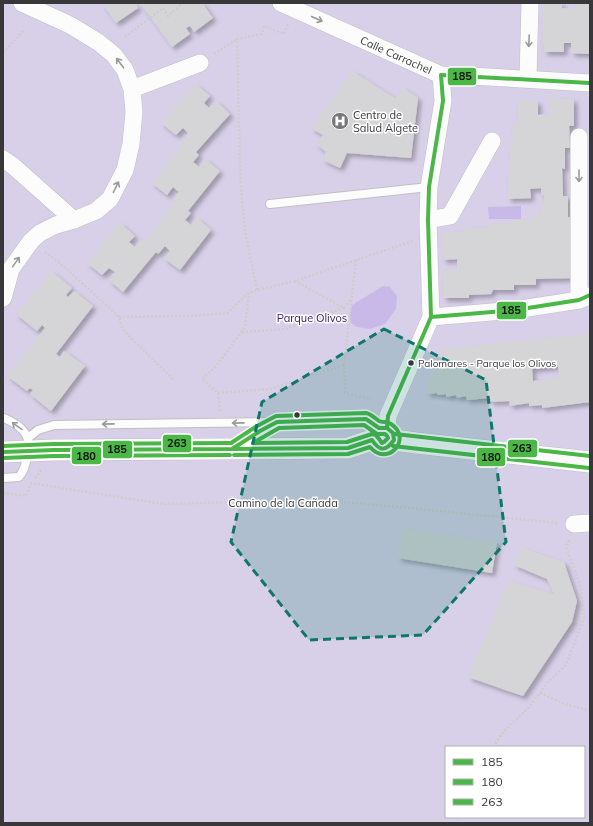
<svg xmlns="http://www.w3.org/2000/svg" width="593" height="826" font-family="Mulish,sans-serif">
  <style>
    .green { fill: #d8d0e8; fill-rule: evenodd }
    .water { fill: #c9b9e9 }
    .building { fill: #d5d4d7; fill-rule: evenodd; filter: url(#shadow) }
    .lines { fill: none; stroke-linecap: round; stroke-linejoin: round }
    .service-casing { stroke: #c0bfc2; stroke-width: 10 }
    .minor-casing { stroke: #c0bfc2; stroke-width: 18 }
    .tertiary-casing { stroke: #c0bfc2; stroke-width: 22 }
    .path { stroke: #cdcdcd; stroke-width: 2.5; stroke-dasharray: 2 2; stroke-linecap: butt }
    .service { stroke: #fdfcfd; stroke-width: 8 }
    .minor { stroke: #fdfcfd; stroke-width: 17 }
    .tertiary { stroke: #fdfcfd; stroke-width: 21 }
    .bus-1-casing { stroke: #fff; stroke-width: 7 }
    .bus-2-casing { stroke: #fff; stroke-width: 7 }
    .bus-3-casing { stroke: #fff; stroke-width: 7 }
    .bus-1 { stroke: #4ab747; stroke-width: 4 }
    .bus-2 { stroke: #4ab747; stroke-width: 4 }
    .bus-3 { stroke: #4ab747; stroke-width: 4 }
    .oneway { stroke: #9a9a9c }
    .marked { fill: #0f766e; fill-opacity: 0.2; stroke: #0f766e; stroke-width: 3; stroke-dasharray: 8 5; stroke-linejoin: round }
    .bus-dot { fill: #38373a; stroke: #fff; stroke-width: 1.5 }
    .labels { text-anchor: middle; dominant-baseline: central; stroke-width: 3; stroke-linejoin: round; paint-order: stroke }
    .bus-label { font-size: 10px; fill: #38373a; stroke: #fff; text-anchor: start }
    .street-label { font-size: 11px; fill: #38373a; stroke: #fff }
    .poi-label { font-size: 11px; fill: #38373a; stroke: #fff; text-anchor: start }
    .park-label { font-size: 11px; fill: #391763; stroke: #fff }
    .line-badge { stroke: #fff; stroke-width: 1.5 }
    .pale-badge-label { font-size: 11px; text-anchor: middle; font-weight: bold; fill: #111 }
  </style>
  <defs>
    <filter id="shadow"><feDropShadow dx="3.5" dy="3.5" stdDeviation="2" flood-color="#0004"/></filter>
  </defs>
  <rect width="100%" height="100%" fill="#efedf1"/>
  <!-- green -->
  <path class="green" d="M3,3H590V823H3ZM446,747H584V817H446Z"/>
  <!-- water -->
  <path class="water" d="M521,206V219H489L488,207Z
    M383,286L390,287L397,296L396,309L385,324L370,329L357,327L351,323L350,315L352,305Z"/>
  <!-- building -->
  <path class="building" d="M102,3H135L138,8L116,23Z
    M140,3H202L213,18L194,32L190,26L186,28L190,34L172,47Z
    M547,3H562V8L576,9V3H589L590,54L571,53V43H564V52H544V45H542L543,5H547Z
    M352,71L396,99L402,87L418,98L411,158L347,153L340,168L323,160L326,152L316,144L323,135L311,128Z
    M196,84L210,96L204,103L209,108L216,101L230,114L196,152L199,155L193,162L199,167L205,159L220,171L188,211L191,213L185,220L191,225L197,218L211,230L180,270L164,258L170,251L165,246L158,254L156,252L123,292L109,280L115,272L109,268L102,275L87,263L120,223L135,236L129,242L135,247L141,240L144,242L176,201L173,199L179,192L173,187L167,195L152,183L184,143L182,141L188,133L183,128L176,135L161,123Z
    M550,99H574V126H569L570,148H565V169L562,168L563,196H568V217H573V278L536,279V285H514V290H493L491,294L469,295V298H443V270H457V259L443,260L442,232H464V228H487V224L509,223V220H532V214L541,213V204H544V195H541V188L530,189L531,198L508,199L507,171H510L509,148H513L512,123L518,124V102L538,101V115L550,114Z
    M51,271L72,288L66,295L68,297L74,291L93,306L56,354L60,357L64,351L85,366L51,411L30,394L33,390L30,388L27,391L7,376L45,328L42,325L37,331L16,314Z
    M590,333V402L542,408V405L529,406V403L510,406L509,401L491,402L490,398L467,400L466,396L457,398L456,395L446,397V394L437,395V393L427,394V384H429L428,379L432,373H436L435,367L438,363L441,362L440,356L444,349ZM558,366L559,378L533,381L532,369Z
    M403,528L497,542L492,573L398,558Z
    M522,548L564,562L577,601L572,622L523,696L468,677L508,581L554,594L547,579L514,565Z"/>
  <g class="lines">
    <defs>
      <path id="service" d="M270,204L429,187
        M3,418C8,419 12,422 17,425C29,434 30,442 27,456C26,464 24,471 19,477L3,478
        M28,438L38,430L54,425L268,422"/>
      <path id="minor" d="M281,3L441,75L471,76L590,83
        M528,79L530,3
        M132,89L200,63
        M579,137V300
        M3,159L12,165L74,220
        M428,220L450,216L492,141
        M3,298L11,269L31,241L40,233L56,225L74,220L96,211L110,199L125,170L131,144L134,112L132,89L125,70L114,55L98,42L70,25L22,3
        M431,317L515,310L579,300L589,296
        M387,428L388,416L431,317L428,220L429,187L443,101L441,75
        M232,449L260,431L277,422L366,419L379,428
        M574,524L590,523"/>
      <path id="tertiary" d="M394,440L416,443L590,462
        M3,452L54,450L348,448L372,440"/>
    </defs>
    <!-- service casing -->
    <use href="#service" class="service-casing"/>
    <!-- minor casing -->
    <use href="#minor" class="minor-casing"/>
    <!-- tertiary casing -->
    <use href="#tertiary" class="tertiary-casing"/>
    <!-- path -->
    <path class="path" d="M125,37L163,8L168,16L183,3
      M3,53L25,29
      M214,54L237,39
      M45,252L61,264L119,317L122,327L128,335L173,379
      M356,260L344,365L345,393L371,399
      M257,290L246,236L242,203L240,167L237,39L262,34L264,26L284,34L288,24
      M344,308L351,299
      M119,317L189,316L228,313L242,299L249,293L257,290L295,281L412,241
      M242,332L285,329L344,308L295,281
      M218,393L271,389L344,365
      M220,411L218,393L202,379L216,366L245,327L249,293
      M35,478L42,469
      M30,483L163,504L317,500L390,506L558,523
      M3,493L26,496L31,484
      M540,693L565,704L590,711
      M493,747L503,732L529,707L547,683L566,665L584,618L581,587L566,547L569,540
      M458,823L460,817"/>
    <!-- service -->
    <use href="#service" class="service"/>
    <!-- minor -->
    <use href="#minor" class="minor"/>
    <!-- tertiary -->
    <use href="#tertiary" class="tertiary"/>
    <defs>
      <path id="bus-1" d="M431,317L515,310L579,300L590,295
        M366,419L379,428H387L393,433L394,440C386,451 380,452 372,440L348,448L232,449L260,431L277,422Z
        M387,428L388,416L431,317L428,220L429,187L443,101L441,75L590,83
        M3,452L54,450L232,449"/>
      <path id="bus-2" d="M231,443L257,426L276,416L366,413C371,414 375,418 379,421C383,423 387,421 391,424C413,438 388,468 370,447L348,454L234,455
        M393,446L589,468
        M3,458L54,456L230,455"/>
      <path id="bus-3" d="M364,425L377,434H385L387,436L388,438L384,442L382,443L376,435L372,434L347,442L253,443L279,428Z
        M395,434L590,456
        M3,446L54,444L231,443"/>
    </defs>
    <!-- bus-1 casing -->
    <use href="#bus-1" class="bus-1-casing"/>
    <!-- bus-2 casing -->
    <use href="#bus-2" class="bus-2-casing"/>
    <!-- bus-3 casing -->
    <use href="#bus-3" class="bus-3-casing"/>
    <!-- bus-1 -->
    <use href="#bus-1" class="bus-1"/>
    <!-- bus-2 -->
    <use href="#bus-2" class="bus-2"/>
    <!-- bus-3 -->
    <use href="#bus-3" class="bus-3"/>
  </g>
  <!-- one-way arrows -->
  <defs><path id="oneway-shaft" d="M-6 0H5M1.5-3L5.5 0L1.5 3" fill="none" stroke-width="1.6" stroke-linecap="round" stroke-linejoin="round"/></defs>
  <g class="oneway">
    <use href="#oneway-shaft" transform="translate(317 19) rotate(24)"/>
    <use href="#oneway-shaft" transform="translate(529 41) rotate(92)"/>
    <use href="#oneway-shaft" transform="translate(120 63) rotate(-127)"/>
    <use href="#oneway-shaft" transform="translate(579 176) rotate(90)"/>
    <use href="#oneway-shaft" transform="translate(116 187) rotate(-64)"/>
    <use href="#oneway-shaft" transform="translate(16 262) rotate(-55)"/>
    <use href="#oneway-shaft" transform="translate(238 423) rotate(179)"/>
    <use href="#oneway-shaft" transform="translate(108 424) rotate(179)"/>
    <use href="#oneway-shaft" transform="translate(17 426) rotate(-145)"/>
  </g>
  <!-- marked area -->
  <path class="marked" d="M384,329L486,380L506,542L423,635L309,640L231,542L262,402Z"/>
  <!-- icons -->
  <defs>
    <symbol id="hospital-disc" viewBox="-11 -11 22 22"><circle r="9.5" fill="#78777a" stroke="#fff"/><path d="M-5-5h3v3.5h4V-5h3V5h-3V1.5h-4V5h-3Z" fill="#fff"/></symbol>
  </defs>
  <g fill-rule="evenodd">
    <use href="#hospital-disc" x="330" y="111" width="20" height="20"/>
  </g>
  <!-- markers -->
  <g class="bus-dot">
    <circle cx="411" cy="363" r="3.5"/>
    <circle cx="297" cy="415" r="3.5"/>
  </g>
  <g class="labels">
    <!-- bus labels -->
    <g class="bus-label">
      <text x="418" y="363">Palomares - Parque los Olivos</text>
    </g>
    <!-- street labels -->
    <g class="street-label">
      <text transform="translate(396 55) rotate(24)">Calle Carrachel</text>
      <text x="283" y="503">Camino de la Cañada</text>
    </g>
    <!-- poi labels -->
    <g class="poi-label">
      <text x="353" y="115">Centro de<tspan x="353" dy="13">Salud Algete</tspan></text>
    </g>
    <!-- park labels -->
    <g class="park-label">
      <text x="312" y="318">Parque Olivos</text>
    </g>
  </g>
  <g class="line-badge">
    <rect x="447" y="67" width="30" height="19" rx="4" fill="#4ab747"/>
    <rect x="496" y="301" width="31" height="19" rx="4" fill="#4ab747"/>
    <rect x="162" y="434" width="30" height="19" rx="4" fill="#4ab747"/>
    <rect x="507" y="439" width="31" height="19" rx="4" fill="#4ab747"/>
    <rect x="102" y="440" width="31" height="19" rx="4" fill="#4ab747"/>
    <rect x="71" y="446" width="31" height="19" rx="4" fill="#4ab747"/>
    <rect x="476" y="447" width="30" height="20" rx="4" fill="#4ab747"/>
  </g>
  <g class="pale-badge-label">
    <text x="462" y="80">185</text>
    <text x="511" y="314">185</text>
    <text x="177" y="447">263</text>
    <text x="522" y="452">263</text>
    <text x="117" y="453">185</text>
    <text x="86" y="460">180</text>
    <text x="491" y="461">180</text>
  </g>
  <!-- border -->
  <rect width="593" height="826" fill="none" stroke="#38373a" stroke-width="8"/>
  <!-- legend -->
  <rect x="445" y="746" width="140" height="72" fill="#ffffff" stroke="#afafb0"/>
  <rect x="453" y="759" width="20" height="6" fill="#4ab747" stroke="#afafb0"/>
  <text x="481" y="766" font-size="12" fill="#38373a">185</text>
  <rect x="453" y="779" width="20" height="6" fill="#4ab747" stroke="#afafb0"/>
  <text x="481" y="786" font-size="12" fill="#38373a">180</text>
  <rect x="453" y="799" width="20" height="6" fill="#4ab747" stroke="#afafb0"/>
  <text x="481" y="806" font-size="12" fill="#38373a">263</text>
</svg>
